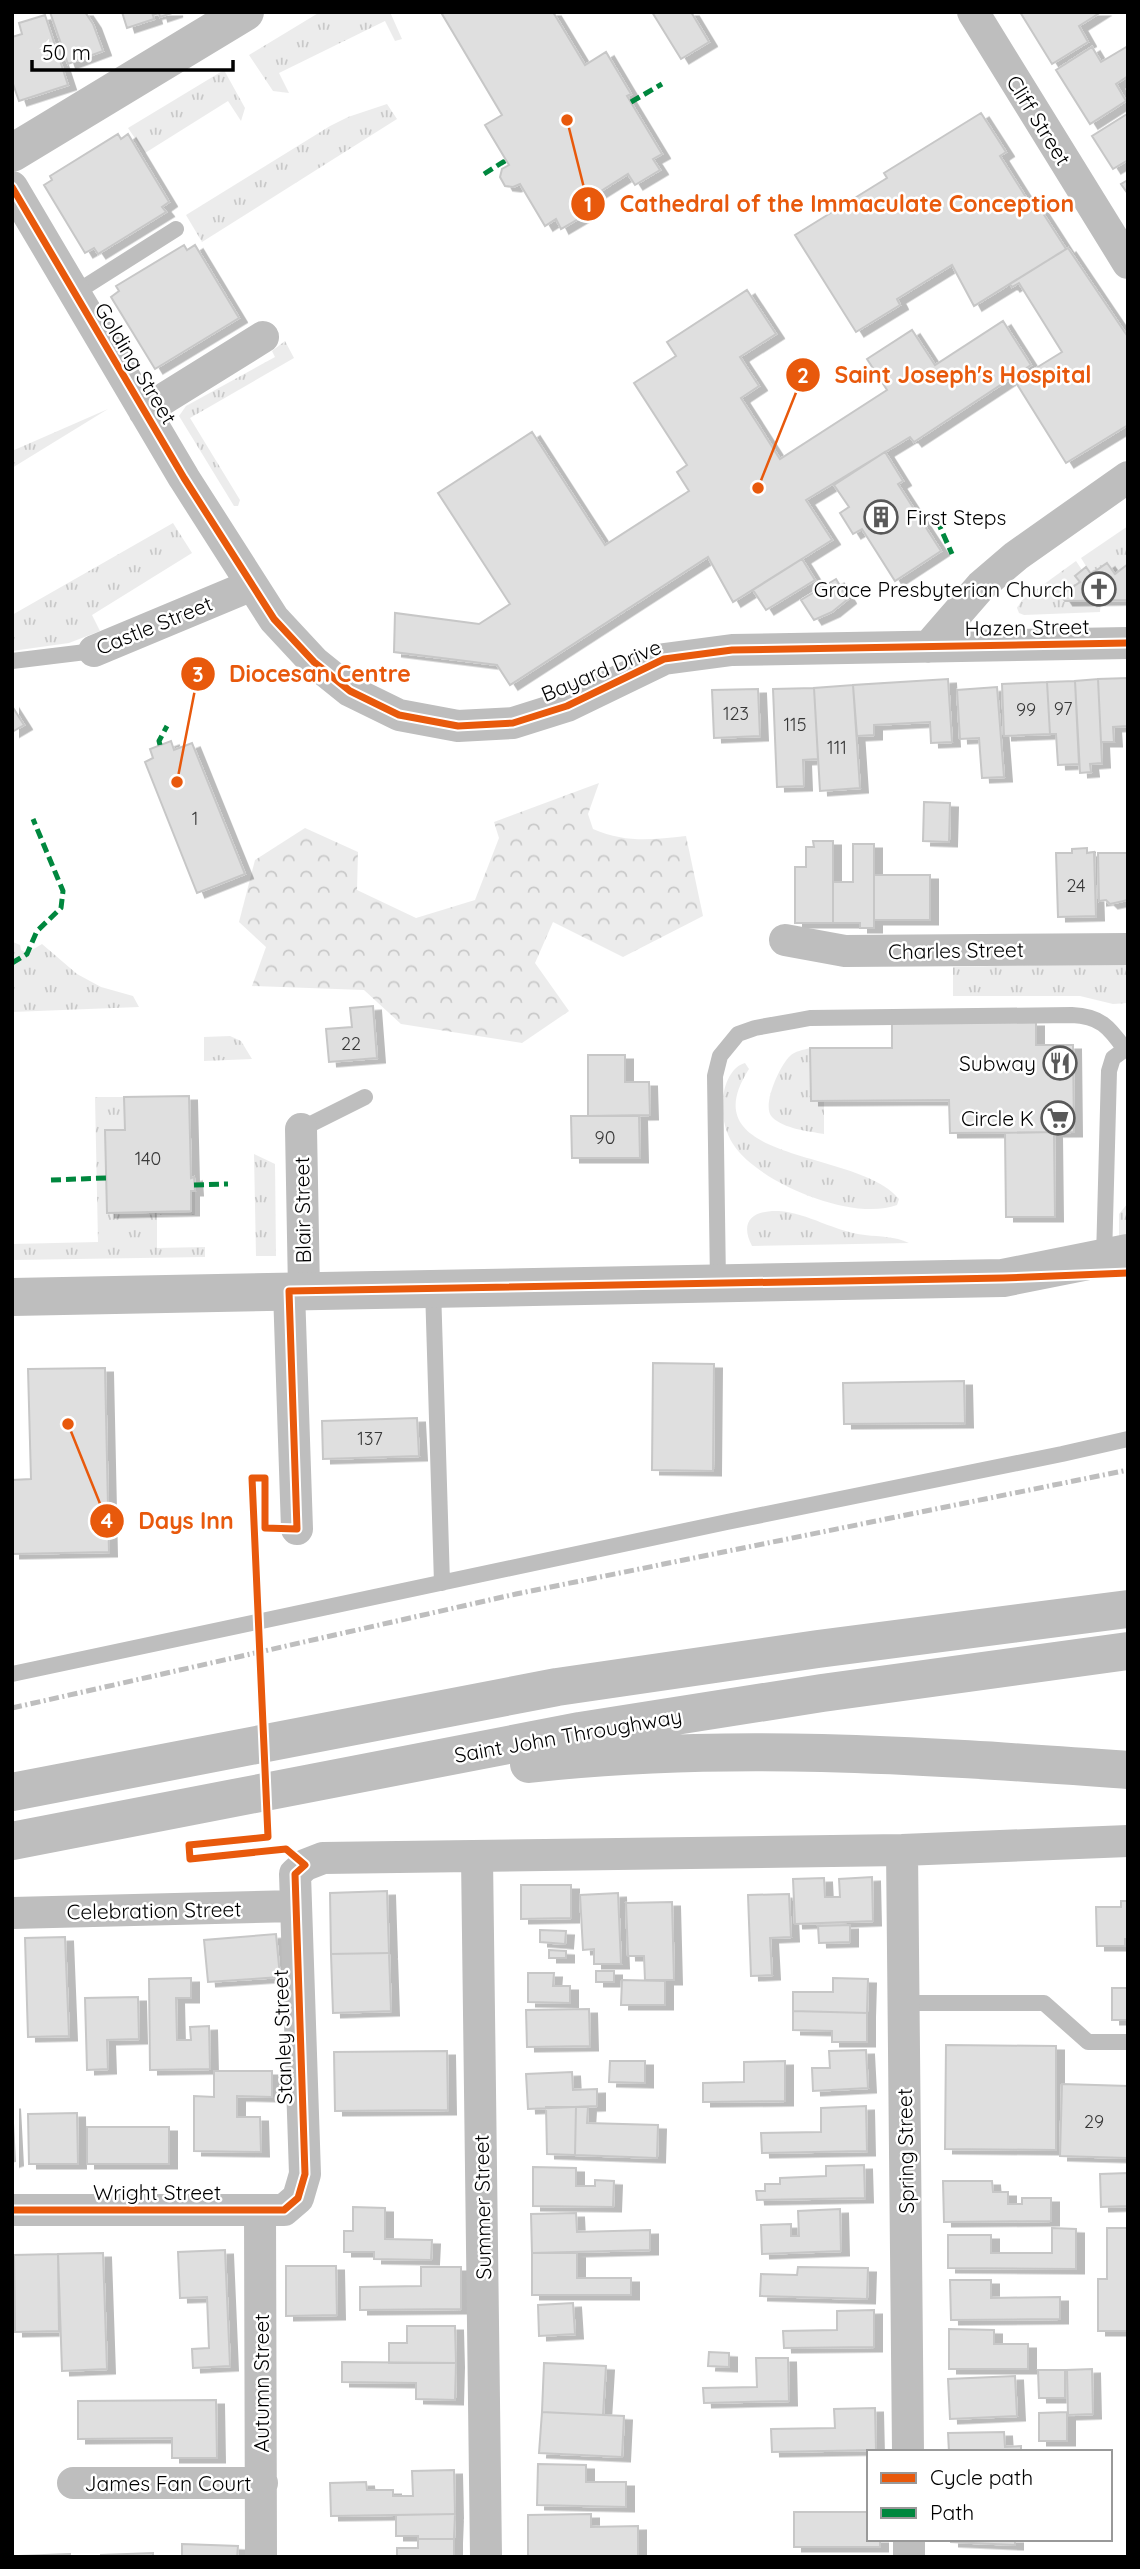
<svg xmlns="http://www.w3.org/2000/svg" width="1140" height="2569" font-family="Quicksand,sans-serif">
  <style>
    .grass { fill: url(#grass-tufts) }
    .forest { fill: url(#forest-crowns) }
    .building { fill: #dfdfdf; stroke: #c7c7c7; stroke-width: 2; filter: url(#shadow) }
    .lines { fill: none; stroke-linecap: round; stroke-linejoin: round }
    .service { stroke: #bebebe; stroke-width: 16 }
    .minor { stroke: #bebebe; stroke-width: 32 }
    .tertiary { stroke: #bebebe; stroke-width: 38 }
    .primary { stroke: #bebebe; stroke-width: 38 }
    .motorway { stroke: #bebebe; stroke-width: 38 }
    .rail { stroke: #bebebe; stroke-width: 5; stroke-dasharray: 10 3.5 2 3.5; stroke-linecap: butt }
    .quiet { stroke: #00873e; stroke-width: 5; stroke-dasharray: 10 5; stroke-linecap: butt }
    .cycleway-casing { stroke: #fff; stroke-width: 11 }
    .cycleway { stroke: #e8590c; stroke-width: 7 }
    .labels { text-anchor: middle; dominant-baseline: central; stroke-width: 5; stroke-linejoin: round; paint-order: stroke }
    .number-label { font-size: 18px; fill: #383838 }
    .street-label { font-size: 21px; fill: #000; stroke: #fff }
    .poi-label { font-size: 21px; fill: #000; stroke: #fff; text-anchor: end }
    .leader { fill: none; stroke: #e8590c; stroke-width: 2.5 }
    .callout-dot { fill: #e8590c; stroke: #fff; stroke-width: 2.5 }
    .mark-label { font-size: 21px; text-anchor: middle; font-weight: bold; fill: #fff }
    .callout-label { font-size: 23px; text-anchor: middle; font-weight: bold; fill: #e8590c; stroke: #fff; stroke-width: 5; stroke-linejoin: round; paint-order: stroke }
  </style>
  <defs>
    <pattern id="grass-tufts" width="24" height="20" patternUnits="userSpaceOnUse" patternTransform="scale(1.75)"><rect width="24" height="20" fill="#ececec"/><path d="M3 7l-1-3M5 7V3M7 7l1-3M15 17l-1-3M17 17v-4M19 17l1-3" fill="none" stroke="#c9c9c9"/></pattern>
    <pattern id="forest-crowns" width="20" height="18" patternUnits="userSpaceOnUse" patternTransform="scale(1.75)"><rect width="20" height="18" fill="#ececec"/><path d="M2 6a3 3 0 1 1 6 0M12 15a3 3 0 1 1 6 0" fill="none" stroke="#c9c9c9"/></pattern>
    <filter id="shadow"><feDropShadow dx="8" dy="4.5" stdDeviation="0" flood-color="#0004"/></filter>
  </defs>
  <rect width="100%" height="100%" fill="#fff"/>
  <!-- grass -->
  <path class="grass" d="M320,12H390L402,39L395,41L385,21L279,73L289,93L273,91L249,55Z
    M224,70L245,108L241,121L228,101L145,153L128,128Z
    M387,104L397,119L202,242L186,215L330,126L348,117Z
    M285,341L294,358L190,418L240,500L238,506H234L179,416L186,406L275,357L272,351Z
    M108,409L12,468V451Z
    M173,523L192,553L92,615L100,631L69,643L12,651V615Z
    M1128,526V564L1115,574H1091L1081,558Z
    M1076,561L1082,570L1075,576L1080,582L1062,595L1101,600L1100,612L1024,615L1019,613L1017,608L1022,600Z
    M13,942L20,945L21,950L27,953L42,944L77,974L101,987L133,996L139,1007L12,1012Z
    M1128,963V1003L1113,1004L1080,996H953V967Z
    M230,1036L241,1041L252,1059L204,1061V1037Z
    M810,1048L811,1101H824V1134C808,1131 784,1129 772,1117C761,1106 780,1065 790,1056C795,1051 803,1050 810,1048Z
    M745,1063L749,1069C687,1165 858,1148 899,1199L897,1205C853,1222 758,1183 733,1144C723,1128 721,1110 724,1092C726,1081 733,1066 745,1063Z
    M95,1097H124L125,1130L105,1131L107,1213L191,1211V1191H195V1215H157V1248L205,1247V1257L12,1260V1244L98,1242Z
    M254,1154L275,1164L276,1256H256Z
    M1128,1203V1238H1119V1214Z
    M779,1211C808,1213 835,1232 865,1235C881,1237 894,1236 909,1243L752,1246C739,1221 753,1210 779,1211Z"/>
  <!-- forest -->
  <path class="forest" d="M599,783L588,814L593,829C626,843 651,840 686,836L703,916L623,957L553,922L535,963L569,1011L522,1043L401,1024L364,990L252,986L266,947L239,922L255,860L305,828L358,852L357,890L416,918L475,900L499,838L494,822Z"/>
  <!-- building -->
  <path class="building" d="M50,12H85L93,24L103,51L68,64Z
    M122,12H152L154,19L127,28Z
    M152,12H175L160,17L159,13L153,15Z
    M445,12H553L585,65L606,52L631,94L627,96L662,154L653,159L660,170L635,185L628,174L579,205L585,215L561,229L556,219L545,226L520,184L513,187L505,186L500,177L502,169L509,165L485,125L502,115L442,14Z
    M652,12H691L709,42L681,59Z
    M1020,12H1101L1079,26L1088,42L1052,64Z
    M45,15L68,85L19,101L12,81V37L22,34L19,23Z
    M1128,46V76L1116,84L1126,101L1090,124L1056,70L1092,47L1101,62Z
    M981,113L1006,152L1000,156L1034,210L1039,207L1066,249L974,306L952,265L897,299L900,305L856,332L795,235L887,178L884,173Z
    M1127,114L1128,160L1113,169L1092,136Z
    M118,134L121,139L128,134L169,202L162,207L166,212L98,254L94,248L85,253L44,185L52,180L50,176Z
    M1128,180V194L1121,184Z
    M184,245L187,250L195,245L239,318L155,369L111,297L119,291L116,286Z
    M1068,248L1128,337V425L1066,463L1015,381L1062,352L1019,283L1012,287L1010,284Z
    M747,290L776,334L740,357L759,386L741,398L780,459L887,390L867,359L912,330L935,365L1003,321L1031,365L914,442L910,437L806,500L832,540L733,602L708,557L510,685L497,665L394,652L395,613L479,624L510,604L438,493L532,432L605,545L689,491L677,472L687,465L634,383L676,356L667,342Z
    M885,452L903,481L898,484L941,551L895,581L862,529L853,534L840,513L849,507L834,485Z
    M802,559L815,580L766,610L753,590Z
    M1107,563L1115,574L1128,564V600L1065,601L1061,595L1080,582L1075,576L1086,567L1091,574Z
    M836,579L848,599L832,612L814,620L801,600Z
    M1128,678V726L1113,727L1114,742H1101L1098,679Z
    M948,679L952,742L931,743L930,722L874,725V735L857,736L853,685Z
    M1098,679L1102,763L1090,764L1091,772L1080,773L1075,681Z
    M1075,681L1079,764L1058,765L1056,734H1050L1047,682Z
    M1047,682L1050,734L1004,736L1002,684Z
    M853,685L860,788L820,791L814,688Z
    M997,687L1004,777L982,778L979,738L960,739L957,690Z
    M814,688L818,759L803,760L804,786L777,787L773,689Z
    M758,689L760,736L714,738L712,690Z
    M12,706L24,725L12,732Z
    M171,741L174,750L192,743L245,874L197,893L145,762L153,758L150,749Z
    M924,802L950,803L949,842L923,841Z
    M813,841H833V923H795V867H806V847H814Z
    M853,844H874V928H860V923H833V882H853Z
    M1087,848V853L1094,852L1096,916L1058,917L1056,853H1072V849Z
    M1098,853H1128V900L1110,904L1106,900L1099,901Z
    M874,875H930V920H874Z
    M373,1006L377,1058L329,1062L326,1029L352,1027L350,1008Z
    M1036,1022V1045H1073L1074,1132L950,1133L949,1100L811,1101L810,1048H892V1023Z
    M588,1055H625V1082H649L650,1115L588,1116Z
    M189,1096L191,1178L194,1177L195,1191H191V1211L107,1213L105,1130H125L124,1097Z
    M571,1116H639L640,1158H572Z
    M1054,1132L1055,1217H1006L1005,1133Z
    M653,1363L714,1364L713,1471L652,1470Z
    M105,1368L109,1552L12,1554V1480L31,1479L28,1369Z
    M964,1381L965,1423L844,1424L843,1383Z
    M417,1418L419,1456L323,1459L322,1421Z
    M872,1877L873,1921L795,1924L793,1879L824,1878L825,1897H840L839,1879Z
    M521,1885H571V1918L521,1919Z
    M387,1891L389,1953L331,1954L330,1893Z
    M618,1893L621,1964H594V1949L583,1950L580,1895Z
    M789,1894L791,1937L770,1938L772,1975L751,1976L748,1895Z
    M1121,1901H1128V1939H1125V1946H1097L1096,1907H1121Z
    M672,1902L674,1980H645L644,1956H628L626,1903Z
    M850,1925V1942L819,1943L818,1926Z
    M540,1930L566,1931L565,1944L540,1942Z
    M276,1934L280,1977L208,1982L204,1940Z
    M65,1937L69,2036L28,2037L25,1938Z
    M549,1950L566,1951V1958H549Z
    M389,1953L391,2011L333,2013L331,1954Z
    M596,1971H614V1982H596Z
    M528,1973H554L553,1986H570V2003L528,2002Z
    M191,1978V1998H176L177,2040H191L190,2027L209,2026L210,2069L150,2070L149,1979Z
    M833,1978L868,1979L867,2013L793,2011V1992H833Z
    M622,1980L665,1981V2005H621Z
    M1112,1988H1128V2020H1112Z
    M138,1997L139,2039L107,2040L108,2069L87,2070L85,1998Z
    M589,2009L590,2046L527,2047L526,2010Z
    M793,2011L867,2013V2042H832V2031L793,2030Z
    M946,2045L1056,2046V2150L945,2149Z
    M866,2050L868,2088L813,2091L812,2068H830L829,2051Z
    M447,2051L448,2110L335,2111L334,2052Z
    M610,2061H645V2083L609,2082Z
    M785,2061V2101L703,2102V2083L744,2082V2062Z
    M214,2071H272V2097L237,2096V2117H260L261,2152L194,2151V2096L214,2097Z
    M572,2072L573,2090L597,2089V2106L528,2109L526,2074Z
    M1062,2084L1128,2086V2158L1060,2156Z
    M12,2104L15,2161L12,2162Z
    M866,2106L867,2151L762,2153L761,2133L821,2132V2108Z
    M546,2107H576L575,2155L547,2154Z
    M576,2107H588L587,2123L658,2125L657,2158L575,2155Z
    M77,2113L78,2164H29L28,2114Z
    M87,2127H169V2164H87Z
    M864,2165L865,2198L757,2200L756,2191H765V2184H780V2178L826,2176V2166Z
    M533,2167L576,2168V2186H595V2180L614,2181L613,2207L533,2206Z
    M1128,2173V2206L1101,2207L1100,2174Z
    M943,2181H992L993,2192H1008V2204H1022V2198H1051V2221L944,2222Z
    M353,2207L385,2208V2239L432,2240L431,2260L374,2259V2252H344V2231H353Z
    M840,2209L841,2251L762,2254L761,2225L791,2224V2236H799L798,2211Z
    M576,2213L577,2232L650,2230V2250L532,2253L531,2214Z
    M1052,2228L1076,2229V2269L948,2268V2235H991V2253H1052Z
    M1107,2228H1128V2331H1098V2279H1107Z
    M225,2250L230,2366L193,2368L192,2349L209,2348L207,2297L180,2298L178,2252Z
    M103,2253L107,2369L62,2371L58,2254Z
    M532,2253H577V2278H631V2295H532Z
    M58,2254L59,2331L15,2332L14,2255Z
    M286,2266H336L337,2315L286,2316Z
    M421,2267H461V2309L360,2310V2287L421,2286Z
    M798,2267L868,2268L867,2299L760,2296L761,2274L797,2275Z
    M950,2280H991V2298L1060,2297V2319L951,2320Z
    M573,2303L575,2334L539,2336L538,2305Z
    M874,2310V2347L784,2348L783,2331L837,2330V2311Z
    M407,2326H455L456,2363H389V2343H407Z
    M949,2329L994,2330V2344H1028V2369H949Z
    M709,2352L729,2353V2367L708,2366Z
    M756,2358H788L789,2401L704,2403L703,2388L757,2387Z
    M342,2362L456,2363L455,2400L416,2399V2383L342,2382Z
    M544,2363L606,2366L603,2415L542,2412Z
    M1092,2369L1093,2414L1068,2415L1067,2370Z
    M1038,2370H1065V2398H1039Z
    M1015,2376L1017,2416L950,2419L948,2379Z
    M216,2400L217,2458H172V2438L78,2439V2401Z
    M875,2408L876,2450L772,2452L771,2429L835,2428L834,2409Z
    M542,2412L624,2416L622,2457L539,2453Z
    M1067,2412V2441H1039V2413Z
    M1004,2432L1005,2447L1021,2446V2452H949L948,2433Z
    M538,2464L586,2465V2482H626V2507L537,2505Z
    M454,2470L455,2514L331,2516L330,2483L366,2482L367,2490H393V2496H413L412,2471Z
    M794,2512H869V2539H880V2547H794Z
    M455,2514L454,2539H418V2536H396V2515Z
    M591,2514V2527L638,2526V2557H528V2515Z
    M418,2539H454V2557H397V2548H418Z
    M951,2539H1015V2545L951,2542Z
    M182,2544L238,2546L237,2557H182Z
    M153,2553V2557H101V2555Z
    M70,2554V2557H19V2556Z"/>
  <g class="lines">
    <!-- service -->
    <path class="service" d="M75,293L176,229
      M12,661L94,651
      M301,1129L365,1097
      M1104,1258L1109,1071L1113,1058L1128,1047
      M718,1282L715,1076L720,1056L738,1034L755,1028L794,1021L810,1018L1072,1015C1100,1016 1109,1027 1124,1048
      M433,1288L442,1583
      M12,1674L727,1522L1062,1454L1128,1439
      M904,2003H1044L1088,2042H1128"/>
    <!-- minor -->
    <path class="minor" d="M973,12L1128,263
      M12,187L184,478L274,619L314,662L350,691L399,715L458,726L513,723L567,706L664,659L732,650L1128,643
      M144,411L263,337
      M928,647L981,586L1016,556L1128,477
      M94,651L252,585
      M785,940L845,951L1128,949
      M301,1129L304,1290
      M289,1291L297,1529
      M902,1850L908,2452
      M477,1857L486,2557
      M12,1913L295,1906
      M12,2210H284L298,2198L305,2174L295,1874L305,1865L323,1858L902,1850L1128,1841
      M260,2210L261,2557
      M73,2483H262
      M909,2539V2557"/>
    <!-- tertiary -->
    <path class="tertiary" d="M12,153L245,12"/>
    <!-- primary -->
    <path class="primary" d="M12,1297L1003,1278L1128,1253"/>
    <!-- motorway -->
    <path class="motorway" d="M529,1764C728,1741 929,1756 1128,1770
      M12,1792L557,1687L818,1649L1128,1609
      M12,1841L580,1731L822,1693L1128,1651"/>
    <!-- rail -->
    <path class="rail" d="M12,1708L516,1594L1128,1470"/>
    <!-- quiet -->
    <path class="quiet" d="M631,102L662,84
      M484,174L503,162L506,167
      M937,520L952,554
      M160,745L159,741L167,726
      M12,963L27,954L37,931L61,908L63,891L33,819
      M51,1180L106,1178
      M194,1185L228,1184"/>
    <defs>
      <path id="cycleway" d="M12,187L184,478L274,619L314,662L350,691L399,715L458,726L513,723L567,706L664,659L732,650L1128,643
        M12,2210H284L298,2198L305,2174L295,1874L305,1865L286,1849L190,1859L189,1845L268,1837L252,1478H265V1528L297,1529L289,1291L1003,1278L1128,1273"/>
    </defs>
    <!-- cycleway casing -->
    <use href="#cycleway" class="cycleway-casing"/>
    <!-- cycleway -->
    <use href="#cycleway" class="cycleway"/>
  </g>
  <!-- icons -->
  <defs>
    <symbol id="building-ring" viewBox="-11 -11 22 22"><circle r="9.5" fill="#fff" stroke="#595959" stroke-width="1.5"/><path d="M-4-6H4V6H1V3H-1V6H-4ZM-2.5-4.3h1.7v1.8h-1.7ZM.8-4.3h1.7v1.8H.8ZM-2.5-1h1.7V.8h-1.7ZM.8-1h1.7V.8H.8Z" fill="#595959"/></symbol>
    <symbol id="church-ring" viewBox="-11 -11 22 22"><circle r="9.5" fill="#fff" stroke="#595959" stroke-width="1.5"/><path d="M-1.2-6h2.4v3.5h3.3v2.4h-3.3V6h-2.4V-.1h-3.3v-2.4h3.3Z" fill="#595959"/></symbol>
    <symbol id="restaurant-ring" viewBox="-11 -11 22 22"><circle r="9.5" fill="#fff" stroke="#595959" stroke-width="1.5"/><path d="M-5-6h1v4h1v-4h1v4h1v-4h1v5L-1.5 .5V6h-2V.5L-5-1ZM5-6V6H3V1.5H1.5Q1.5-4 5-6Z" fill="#595959"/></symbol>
    <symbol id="supermarket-ring" viewBox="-11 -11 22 22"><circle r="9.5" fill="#fff" stroke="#595959" stroke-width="1.5"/><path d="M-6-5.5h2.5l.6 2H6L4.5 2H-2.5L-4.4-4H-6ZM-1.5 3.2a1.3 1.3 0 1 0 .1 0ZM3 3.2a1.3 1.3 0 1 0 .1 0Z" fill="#595959"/></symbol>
  </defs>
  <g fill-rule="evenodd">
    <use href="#building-ring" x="862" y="498" width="38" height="38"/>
    <use href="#church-ring" x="1080" y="570" width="38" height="38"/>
    <use href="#restaurant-ring" x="1041" y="1044" width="38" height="38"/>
    <use href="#supermarket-ring" x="1039" y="1099" width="38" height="38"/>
  </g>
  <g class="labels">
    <!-- number labels -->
    <g class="number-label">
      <text x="1063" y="708">97</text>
      <text x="1026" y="709">99</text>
      <text x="736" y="713">123</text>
      <text x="795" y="724">115</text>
      <text x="837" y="747">111</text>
      <text x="195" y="818">1</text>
      <text x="1076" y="885">24</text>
      <text x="351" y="1043">22</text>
      <text x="605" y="1137">90</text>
      <text x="148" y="1158">140</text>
      <text x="370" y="1438">137</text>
      <text x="1094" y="2121">29</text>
    </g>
    <!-- street labels -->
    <g class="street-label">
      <text transform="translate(1039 120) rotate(58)">Cliff Street</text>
      <text transform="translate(136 363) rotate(59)">Golding Street</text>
      <text transform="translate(154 625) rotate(-22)">Castle Street</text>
      <text transform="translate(1027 627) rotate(-1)">Hazen Street</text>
      <text transform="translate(601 670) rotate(-23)">Bayard Drive</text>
      <text transform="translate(956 950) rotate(-1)">Charles Street</text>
      <text transform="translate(302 1210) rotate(-91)">Blair Street</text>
      <text transform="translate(568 1735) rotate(-10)">Saint John Throughway</text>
      <text transform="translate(154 1910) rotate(-1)">Celebration Street</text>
      <text transform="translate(282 2037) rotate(-92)">Stanley Street</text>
      <text transform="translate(905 2151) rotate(-91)">Spring Street</text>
      <text x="157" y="2192">Wright Street</text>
      <text transform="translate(482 2207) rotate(-91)">Summer Street</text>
      <text transform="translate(261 2383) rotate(-90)">Autumn Street</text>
      <text x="168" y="2483">James Fan Court</text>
    </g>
    <!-- poi labels -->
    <g class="poi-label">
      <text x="906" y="517" text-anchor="start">First Steps</text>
      <text x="1074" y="589">Grace Presbyterian Church</text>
      <text x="1036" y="1063">Subway</text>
      <text x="1034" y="1118">Circle K</text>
    </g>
  </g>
  <!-- callouts -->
  <path class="leader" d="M567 120L588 204M758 488L803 375M177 782L198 674M68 1424L107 1521"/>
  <g class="callout-dot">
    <circle cx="567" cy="120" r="7"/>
    <circle cx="758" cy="488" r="7"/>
    <circle cx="177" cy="782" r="7"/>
    <circle cx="68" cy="1424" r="7"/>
    <circle cx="588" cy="204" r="18"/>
    <circle cx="803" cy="375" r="18"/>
    <circle cx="198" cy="674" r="18"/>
    <circle cx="107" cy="1521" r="18"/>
  </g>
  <g class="mark-label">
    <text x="588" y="212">1</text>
    <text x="803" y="383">2</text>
    <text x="198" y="682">3</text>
    <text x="107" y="1528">4</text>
  </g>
  <g class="callout-label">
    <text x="847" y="212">Cathedral of the Immaculate Conception</text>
    <text x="963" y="383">Saint Joseph's Hospital</text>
    <text x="320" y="682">Diocesan Centre</text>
    <text x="186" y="1529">Days Inn</text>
  </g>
  <!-- border -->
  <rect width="1140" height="2569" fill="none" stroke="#000000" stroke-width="28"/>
  <!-- legend -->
  <rect x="867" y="2450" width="245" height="91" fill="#ffffff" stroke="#999999" stroke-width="2"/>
  <rect x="881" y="2473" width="35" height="10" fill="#e8590c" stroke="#999999" stroke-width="2"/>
  <text x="930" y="2485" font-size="21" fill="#000000">Cycle path</text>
  <rect x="881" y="2508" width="35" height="10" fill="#00873e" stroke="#999999" stroke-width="2"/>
  <text x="930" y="2520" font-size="21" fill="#000000">Path</text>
  <!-- scale -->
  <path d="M32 60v10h201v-10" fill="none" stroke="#000000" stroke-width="3.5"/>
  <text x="42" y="60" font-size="21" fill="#000000" stroke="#ffffff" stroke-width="5" paint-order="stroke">50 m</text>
</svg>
